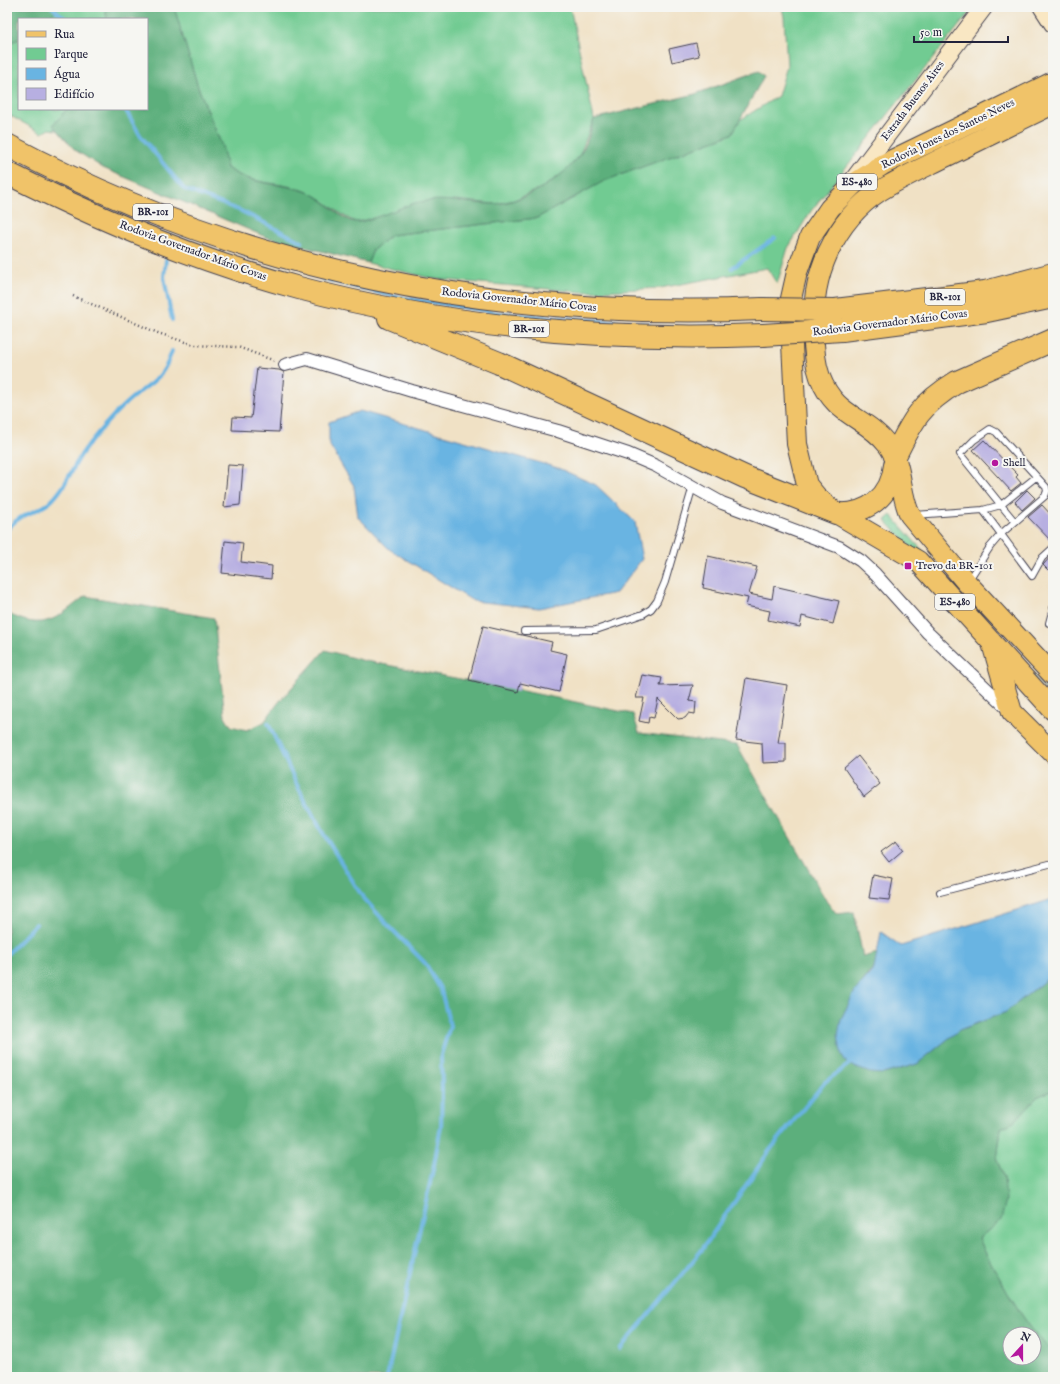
<svg xmlns="http://www.w3.org/2000/svg" width="1060" height="1384" font-family="'IM FELL English',serif">
  <style>
    .green { fill: #71cb92; stroke: #4a7666 }
    .forest { fill: #5caf7c; stroke: #3f685c; fill-rule: evenodd }
    .water { fill: #69b4e2; stroke: #466b8e }
    .lines { fill: none; stroke-linecap: round; stroke-linejoin: round }
    .stream { stroke: #69b4e2; stroke-width: 4 }
    .building { fill: #b7afe1 }
    .service-casing { stroke: #413f50; stroke-width: 8 }
    .minor-casing { stroke: #413f50; stroke-width: 14 }
    .secondary-casing { stroke: #413f50; stroke-width: 19 }
    .primary-casing { stroke: #413f50; stroke-width: 22 }
    .motorway-casing { stroke: #413f50; stroke-width: 24 }
    .path { stroke: #413f50; stroke-width: 2.5; stroke-dasharray: 1 3; stroke-linecap: butt }
    .service { stroke: #fff; stroke-width: 6 }
    .minor { stroke: #fff; stroke-width: 12 }
    .secondary { stroke: #f9e7c3; stroke-width: 17 }
    .primary { stroke: #f0c369; stroke-width: 20 }
    .motorway { stroke: #f0c369; stroke-width: 22 }
    .motorway-bridge-casing { stroke: #413f50; stroke-width: 24; stroke-linecap: butt }
    .motorway-bridge { stroke: #f0c369; stroke-width: 22 }
    .poi-dot { fill: #b5179e; stroke: #f6f6f2; stroke-width: 1.5 }
    .labels { text-anchor: middle; dominant-baseline: central; stroke-width: 4; stroke-linejoin: round; paint-order: stroke }
    .shield { fill: #f6f6f2; stroke: #626272; stroke-width: 1 }
    .shield-label { font-size: 10px; font-weight: bold; fill: #22223b }
    .street-label { font-size: 11px; fill: #22223b; stroke: #f6f6f2 }
    .poi-label { font-size: 11px; fill: #22223b; stroke: #f6f6f2; text-anchor: start }
  </style>
  <rect width="100%" height="100%" fill="#f6f6f2"/>
  <filter id="ink" filterUnits="userSpaceOnUse"><feTurbulence type="fractalNoise" baseFrequency=".025" numOctaves="2"/><feDisplacementMap in="SourceGraphic" scale="8" xChannelSelector="R" yChannelSelector="G"/><feConvolveMatrix kernelMatrix="1 2 1 2 8 2 1 2 1" color-interpolation-filters="sRGB"/></filter>
  <filter id="wash" filterUnits="userSpaceOnUse"><feTurbulence type="fractalNoise" baseFrequency=".012" numOctaves="4" result="noise"/><feDisplacementMap in="SourceGraphic" scale="16" xChannelSelector="R" yChannelSelector="G"/><feGaussianBlur stdDeviation="0.9" result="paint"/><feColorMatrix in="noise" values="0 0 0 0 0 0 0 0 0 0 0 0 0 0 0 0 0 1.4 0 .05"/><feComposite in="paint" operator="in"/></filter>
  <g filter="url(#wash)">
    <rect width="100%" height="100%" fill="#f0e1c5"/>
    <!-- green -->
    <path class="green" d="M58,7H105L107,19H49Z
      M174,7H570L594,119L580,154L567,170L543,187L514,200L495,204L454,200L356,222C338,215 329,202 312,194C285,180 252,187 227,168L222,146L198,87Z
      M782,7H974L811,211L788,248L777,284L767,268L660,288L583,292L434,279L368,263L373,250L391,235L537,218L604,181L732,134L740,120L778,96L787,66L784,17Z
      M19,39V109H67L54,125L57,130L49,129L42,133L7,114V44Z
      M891,515L1053,698L885,520Z
      M1053,1090V1352C1030,1331 1017,1308 1002,1282C993,1268 985,1254 979,1238L1001,1220L1004,1178L997,1160L1001,1128L1014,1122L1037,1097Z"/>
    <!-- forest -->
    <path class="forest" d="M7,7H58L49,19H19V39L7,44Z
      M105,7H174L198,87L222,146L227,168C251,186 283,182 310,193C326,199 340,220 355,222C368,223 404,205 419,202C444,197 469,204 494,204C523,203 563,178 579,156C587,146 590,131 594,119L695,94L759,71L764,76L732,134L604,181L537,218L391,235L373,250L368,263L266,237L103,168L75,150L53,125L67,109H147V19H107Z
      M85,596L214,618L225,716L231,726L247,730L264,722L278,703L325,650L361,660L528,692L633,714L639,733L737,745L827,902L837,914L854,912L863,957L877,953L874,969L868,974L841,1019L883,1074L917,1064L959,1030L1006,1012L1053,974V1090L1037,1097L1014,1122L1001,1128L997,1160L1004,1178L1006,1200L1001,1220L979,1238C985,1254 993,1268 1002,1282C1017,1308 1030,1331 1053,1352V1377H7V613C44,632 56,619 85,596ZM1010,1334H1034V1358H1010Z"/>
    <!-- water -->
    <path class="water" d="M360,411L558,468L596,485L635,522L642,559L616,593L539,608L473,601L389,549L358,517L354,486L329,444V422Z
      M1053,899V974L1006,1012L959,1030L917,1064L883,1074L870,1073L847,1064L841,1053L838,1035L841,1019L855,991L874,969L881,932L901,946Z"/>
    <g class="lines">
      <!-- stream -->
      <path class="stream" d="M52,7L66,19
        M125,109L140,135L184,189L241,211L302,242
        M166,260L164,277L172,320
        M732,268L775,238
        M321,278L392,296L499,313L649,324
        M7,531C17,514 34,514 49,503C64,490 71,471 81,455C90,441 113,415 125,404C148,382 161,385 172,351
        M268,723L297,785L321,830L362,896L385,922L425,963L441,990L450,1026L441,1055L442,1088L441,1126L434,1165L387,1377
        M7,954L36,924
        M620,1349L701,1251L770,1150L825,1082L852,1062"/>
    </g>
    <g id="blocks">
      <!-- building -->
      <path class="building" d="M696,43L699,56L672,62L669,49Z
        M257,368L279,370L284,372L279,432L232,430L233,417L251,418Z
        M984,440L1018,475L1016,477L1021,483L1011,491L973,450Z
        M228,465L243,466L240,505L224,507Z
        M1027,490L1035,498L1022,510L1015,502Z
        M1042,505L1053,517V543L1028,517Z
        M225,541L243,543L241,562L272,566L271,579L222,573Z
        M1053,554V575L1043,565Z
        M708,556L757,567L749,594L772,599L774,586L839,601L833,624L802,616L800,627L768,620L770,611L746,606L748,598L703,588Z
        M483,626L552,642L550,650L567,654L559,692L520,683L518,692L469,680Z
        M642,675L662,678L660,686L693,685L689,701L696,702L695,714L689,713L685,718L678,719L658,699L654,718L649,717L648,723L639,721L644,698H636Z
        M746,678L787,685L778,743H786V762L763,763L762,743L736,740Z
        M858,756L880,784L864,797L844,768Z
        M896,841L903,850L889,862L881,852Z
        M873,875L893,879L889,900L869,898Z"/>
    </g>
  </g>
  <g filter="url(#ink)">
    <use href="#blocks" fill-opacity="0" stroke="#413f50" stroke-width="1"/>
    <g class="lines">
      <defs>
        <path id="service" d="M983,510L1032,576L1042,558L1053,548
          M915,515L983,510L1001,505L960,454L974,440L990,429L996,432L1046,487L1047,491L1045,496L1002,533L990,547L968,581
          M1015,522L1001,505L1036,477
          M1049,623L1053,608
          M524,631L596,630L643,614L651,609L657,601L665,582L693,486
          M940,892L1053,863"/>
        <path id="minor" d="M285,365L307,359L412,391L558,431L628,454L656,466L722,503L839,547L861,561L875,574L928,633L1009,710"/>
        <path id="secondary" d="M1042,7L1053,24
          M850,184L984,7"/>
        <path id="primary" d="M1053,82L884,164L855,183L830,208L810,237L797,272L790,303L797,444L807,485L817,497L836,513L918,561L1053,710
          M1053,104C1018,121 982,139 947,156C927,166 907,175 888,186C841,212 814,265 814,317C813,337 813,358 820,377C835,417 865,416 887,444C903,463 899,493 910,515L967,583L1053,675
          M836,513C867,515 891,497 894,465
          M993,647L1012,712L1053,753"/>
        <path id="motorway" d="M7,145C244,272 495,320 762,309
          M7,173C100,220 198,261 299,288C451,328 607,341 763,335
          M835,310L985,292L1053,274
          M389,318L499,363L745,477L836,513
          M842,330L987,311L1053,297
          M895,456C913,419 921,404 957,382L1053,340"/>
      </defs>
      <!-- service casing -->
      <use href="#service" class="service-casing"/>
      <!-- minor casing -->
      <use href="#minor" class="minor-casing"/>
      <!-- secondary casing -->
      <use href="#secondary" class="secondary-casing"/>
      <!-- primary casing -->
      <use href="#primary" class="primary-casing"/>
      <!-- motorway casing -->
      <use href="#motorway" class="motorway-casing"/>
      <!-- path -->
      <path class="path" d="M73,296L158,333L194,345L238,347L275,361"/>
      <!-- service -->
      <use href="#service" class="service"/>
      <!-- minor -->
      <use href="#minor" class="minor"/>
      <!-- secondary -->
      <use href="#secondary" class="secondary"/>
      <!-- primary -->
      <use href="#primary" class="primary"/>
      <!-- motorway -->
      <use href="#motorway" class="motorway"/>
      <defs>
        <path id="motorway-bridge" d="M762,309L835,310
          M763,335L842,330"/>
      </defs>
      <!-- motorway-bridge casing -->
      <use href="#motorway-bridge" class="motorway-bridge-casing"/>
      <!-- motorway-bridge -->
      <use href="#motorway-bridge" class="motorway-bridge"/>
    </g>
  </g>
  <!-- markers -->
  <g class="poi-dot">
    <circle cx="995" cy="463" r="4"/>
    <rect x="904" y="562" width="8" height="8" rx="2"/>
  </g>
  <g class="labels">
    <!-- shield labels -->
    <g class="shield">
      <rect x="837" y="174" width="40" height="16" rx="3"/>
      <rect x="133" y="204" width="40" height="16" rx="3"/>
      <rect x="925" y="289" width="40" height="16" rx="3"/>
      <rect x="509" y="321" width="40" height="16" rx="3"/>
      <rect x="935" y="594" width="40" height="16" rx="3"/>
    </g>
    <g class="shield-label">
      <text x="857" y="182">ES-480</text>
      <text x="153" y="212">BR-101</text>
      <text x="945" y="297">BR-101</text>
      <text x="529" y="329">BR-101</text>
      <text x="955" y="602">ES-480</text>
    </g>
    <!-- street labels -->
    <g class="street-label">
      <text transform="translate(913 101) rotate(-53)">Estrada Buenos Aires</text>
      <text transform="translate(948 134) rotate(-26)">Rodovia Jones dos Santos Neves</text>
      <text transform="translate(193 251) rotate(20)">Rodovia Governador Mário Covas</text>
      <text transform="translate(519 300) rotate(6)">Rodovia Governador Mário Covas</text>
      <text transform="translate(890 323) rotate(-7)">Rodovia Governador Mário Covas</text>
    </g>
    <!-- poi labels -->
    <g class="poi-label">
      <text x="1003" y="463">Shell</text>
      <text x="916" y="566">Trevo da BR-101</text>
    </g>
  </g>
  <!-- margin -->
  <rect width="1060" height="1384" fill="none" stroke="#f6f6f2" stroke-width="24"/>
  <!-- legend -->
  <rect x="18" y="18" width="130" height="92" fill="#f6f6f2" stroke="#a1a1a9"/>
  <rect x="26" y="31" width="20" height="6" fill="#f0c369" stroke="#a1a1a9"/>
  <text x="54" y="38" font-size="12" fill="#22223b">Rua</text>
  <rect x="26" y="48" width="20" height="12" fill="#71cb92" stroke="#a1a1a9"/>
  <text x="54" y="58" font-size="12" fill="#22223b">Parque</text>
  <rect x="26" y="68" width="20" height="12" fill="#69b4e2" stroke="#a1a1a9"/>
  <text x="54" y="78" font-size="12" fill="#22223b">Água</text>
  <rect x="26" y="88" width="20" height="12" fill="#b7afe1" stroke="#a1a1a9"/>
  <text x="54" y="98" font-size="12" fill="#22223b">Edifício</text>
  <!-- north arrow -->
  <g transform="translate(1022 1346) rotate(21)"><circle r="19" fill="#f6f6f2" stroke="#a1a1a9"/>
  <path d="M0-3L7 15L0 10L-7 15Z" fill="#b5179e"/>
  <text y="-6" font-size="11" font-weight="bold" text-anchor="middle" fill="#22223b">N</text>
  </g>
  <!-- scale -->
  <path d="M914 36v6h94v-6" fill="none" stroke="#22223b" stroke-width="2"/>
  <text x="920" y="36" font-size="12" fill="#22223b" stroke="#f6f6f2" stroke-width="3" paint-order="stroke">50 m</text>
</svg>
